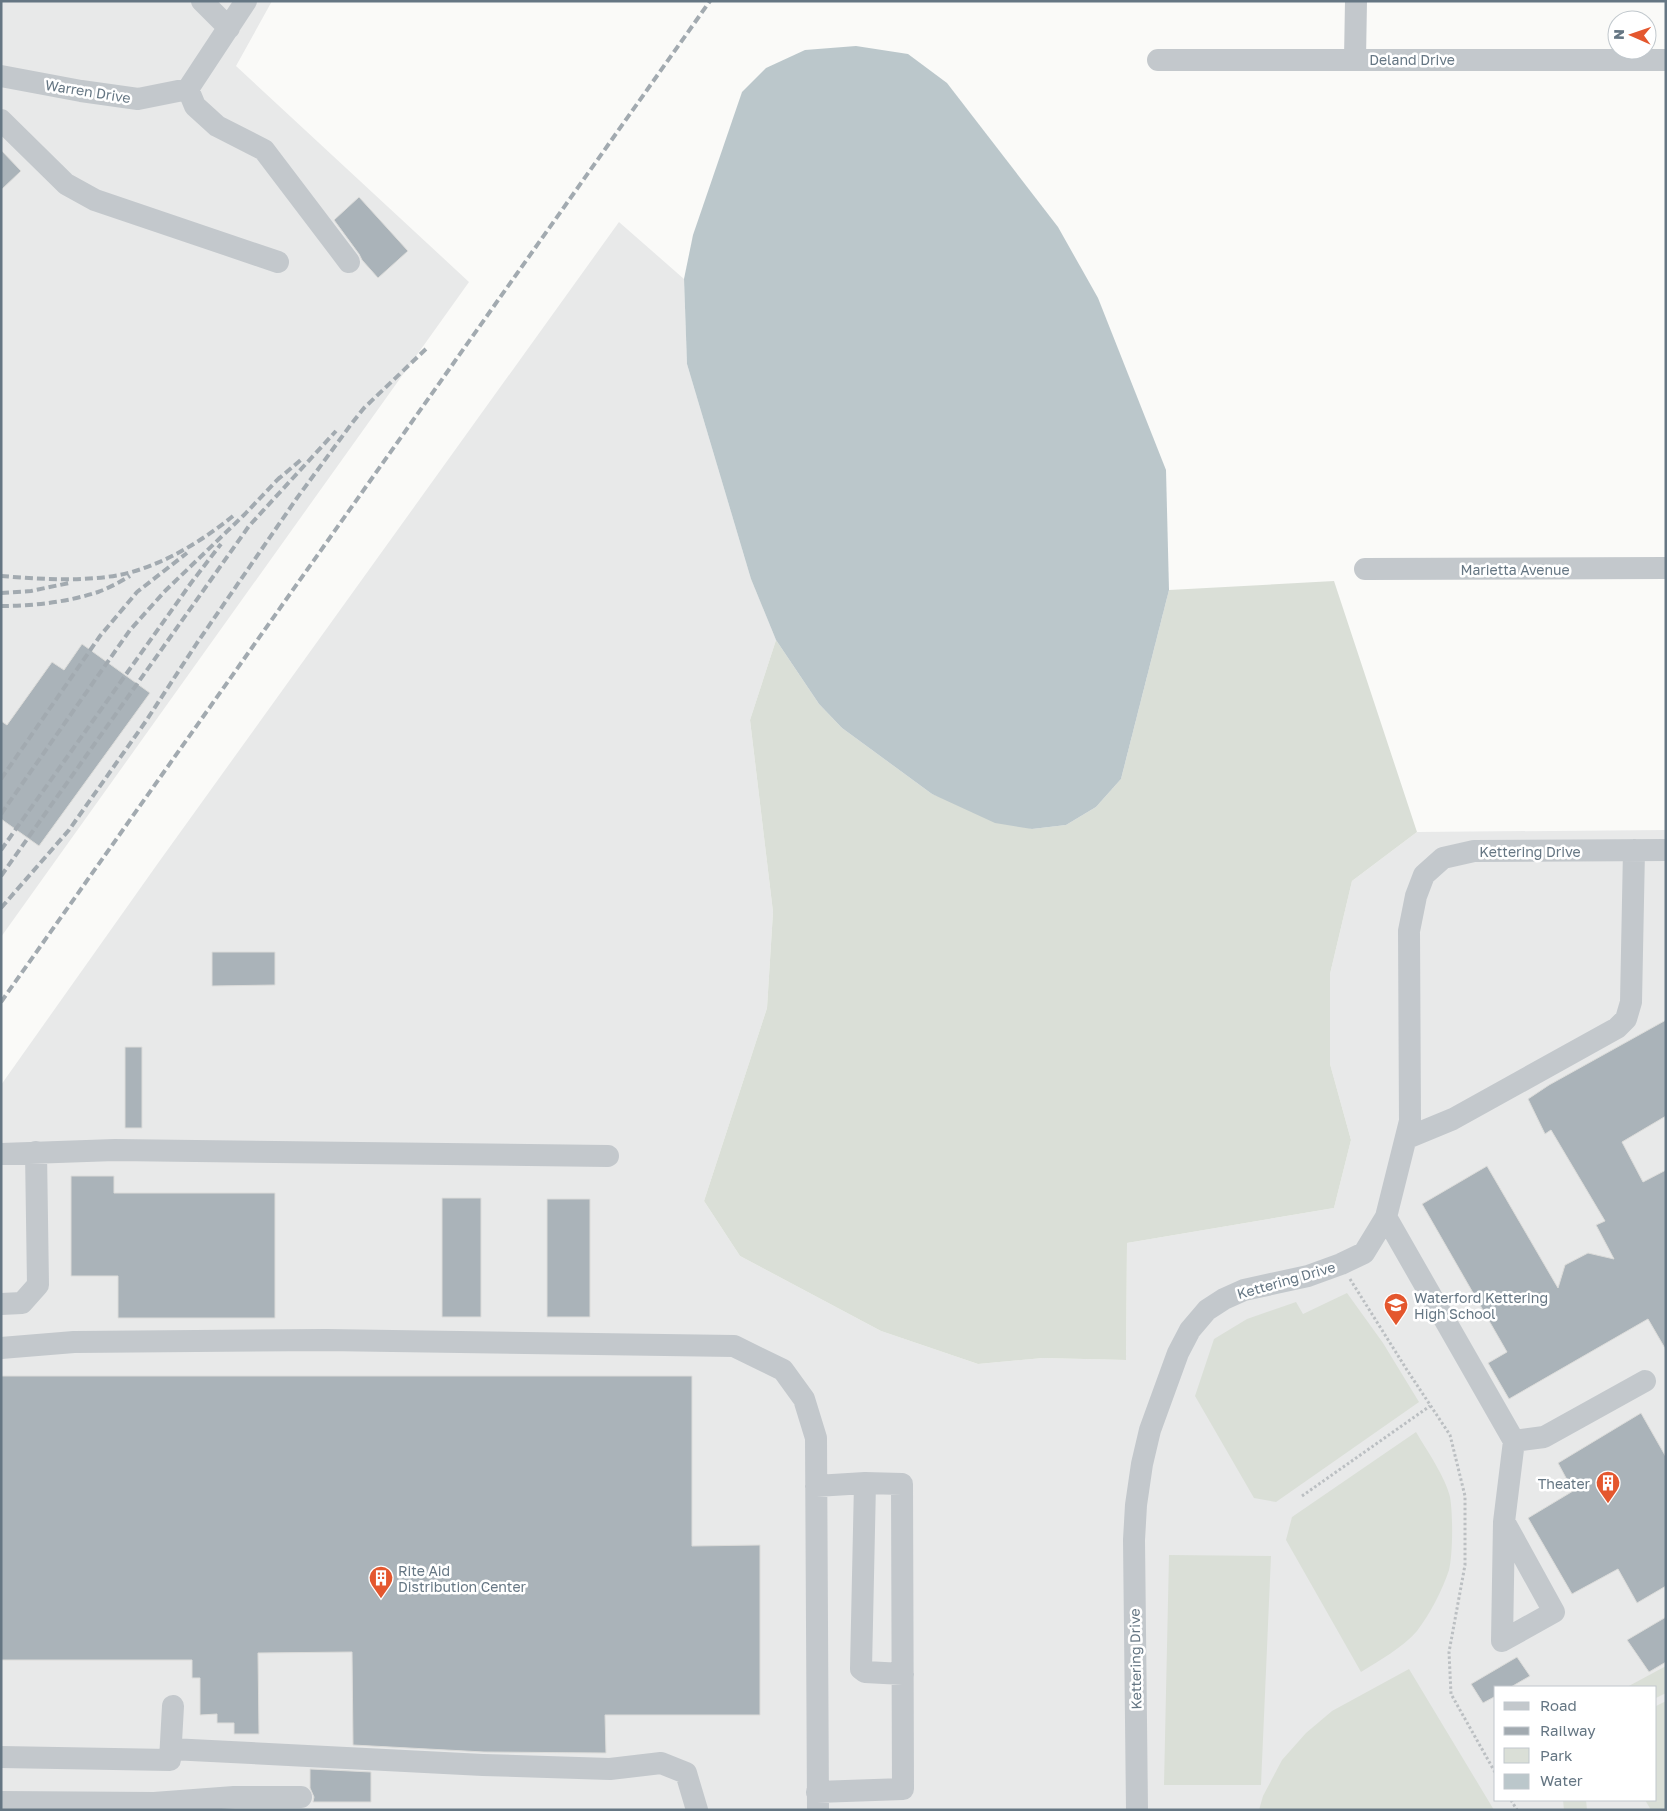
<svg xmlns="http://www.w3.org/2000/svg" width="1667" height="1811" font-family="'Golos Text',sans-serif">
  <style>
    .built { fill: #e8e9e9; fill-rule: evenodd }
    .green { fill: #dadfd7 }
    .water { fill: #bbc7cb }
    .building { fill: #aab3b9; stroke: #dcdcda }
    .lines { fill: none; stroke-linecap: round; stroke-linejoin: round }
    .path { stroke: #bbbfc2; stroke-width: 3; stroke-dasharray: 2.5 2.5; stroke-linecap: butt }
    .minor { stroke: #c3c8cc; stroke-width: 22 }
    .rail { stroke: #a2aab0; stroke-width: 4; stroke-dasharray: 8 4; stroke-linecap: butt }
    .labels { text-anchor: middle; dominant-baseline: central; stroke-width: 5; stroke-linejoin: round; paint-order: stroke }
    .street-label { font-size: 14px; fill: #657683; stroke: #fff }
    .poi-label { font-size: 14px; fill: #657683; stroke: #fff; text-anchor: start }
  </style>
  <rect width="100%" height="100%" fill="#fafaf8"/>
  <!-- built -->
  <path class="built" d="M1,1H272L236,66L469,282L1,937Z
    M619,222L684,279L687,364L751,579L776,640L750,720L773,912L767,1008L704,1201L740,1256L881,1331L978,1364L1043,1358L1126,1360L1127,1243L1334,1208L1351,1140L1330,1064V974L1352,881L1417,832L1666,830V1810H1V1085L156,866ZM1496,1687H1656V1800H1496Z"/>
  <!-- green -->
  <path class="green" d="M1334,581L1417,832L1352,881L1330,974V1064L1351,1140L1334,1208L1127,1243L1126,1360L1043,1358L978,1364L881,1331L740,1256L704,1201L767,1008L773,912L750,720L776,640L819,704L842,728L932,794L1032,829L1066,825L1096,807L1121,779L1169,590Z
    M1347,1293L1383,1343L1419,1402L1276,1502L1254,1498L1195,1396L1214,1339L1247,1319L1296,1302L1303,1314Z
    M1416,1432C1426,1449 1446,1478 1450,1497C1453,1513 1453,1554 1449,1570C1442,1591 1430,1614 1417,1631C1402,1648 1380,1660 1361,1672L1286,1540L1292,1517Z
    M1169,1555L1271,1556L1261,1785H1164Z
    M1666,1666V1693L1656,1698V1687H1627Z
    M1409,1669L1494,1810H1259L1263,1796L1282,1760L1306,1733L1332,1711Z
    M1666,1701V1810H1651L1645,1800H1656V1706Z
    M1563,1800H1586L1587,1810H1564Z"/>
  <!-- water -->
  <path class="water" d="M856,46L908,54L947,83L1058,227L1098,298L1166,470L1169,590L1121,779L1096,807L1066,825L1032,829L995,823L932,794L842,728L819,704L776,640L751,579L687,364L684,279L693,235L742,92L766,68L805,50Z"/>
  <!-- building -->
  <path class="building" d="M1,150L21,171L1,190Z
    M359,197L408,251L378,278L362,260L359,254L334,220Z
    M82,644L150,693L39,846L1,819V721L7,725L52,662L64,670Z
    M212,952H275V985L212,986Z
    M1666,1020V1116L1622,1142L1643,1182L1666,1170V1350L1648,1319L1509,1399L1488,1363L1507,1352L1422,1204L1487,1166L1558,1288L1565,1265L1588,1253L1614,1259L1596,1225L1605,1221L1551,1130L1545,1134L1528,1099L1549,1085Z
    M125,1047H142V1128H125Z
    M71,1176H114V1193H275V1318H118V1276H71Z
    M442,1198H481V1317H442Z
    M547,1199H590V1317H547Z
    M1,1376H692V1546L760,1545V1715H605L606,1753L484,1752L353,1745L352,1652L258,1653L259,1734H234V1723H217V1714L200,1715V1678H192V1660H1Z
    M1641,1413L1666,1457V1586L1637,1603L1618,1569L1572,1594L1528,1518L1573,1491L1558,1463Z
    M1666,1617V1662L1649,1672L1627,1640Z
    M1517,1657L1530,1676L1511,1687H1496V1696L1483,1703L1471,1684Z
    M310,1769L371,1772V1802H313L314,1797L310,1788Z"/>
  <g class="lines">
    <!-- path -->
    <path class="path" d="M1350,1279L1407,1370L1450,1435L1465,1496V1565L1449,1652L1451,1694L1496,1774
      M1302,1496L1430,1406
      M1511,1800L1517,1810"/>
    <!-- minor -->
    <path class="minor" d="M202,1L229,28
      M1355,59L1356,1
      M1158,60H1666
      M1,76L81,91L138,99L188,89L246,1
      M188,89L195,106L217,126L264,150L349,262
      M1,120L66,184L95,200L278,262
      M1365,569L1666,568
      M1407,1138L1453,1119L1617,1028L1626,1019L1631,1002L1634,850
      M1,1154L115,1150L608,1156
      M1386,1217L1514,1441L1504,1522L1502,1641
      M1,1304L22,1303L38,1285L36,1152
      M1,1348L74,1342L326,1340L734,1346L783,1370L804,1399L816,1438L818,1810
      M1514,1441L1544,1437L1645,1381
      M865,1483L861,1669L865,1672L903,1674
      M816,1486L865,1483L902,1484L903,1789L817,1792
      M1502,1641L1554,1612L1505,1523
      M171,1749L483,1765L610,1769L661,1763L686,1773L697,1810
      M1,1757L170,1760L173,1706
      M1,1802L154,1803L234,1797H301
      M1137,1810L1134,1540L1136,1505L1142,1464L1150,1430L1178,1353L1190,1330L1207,1310L1224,1299L1244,1290L1308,1276L1341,1264L1364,1253L1386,1217L1410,1121L1409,931L1416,896L1424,875L1443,858L1474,851L1666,850"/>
    <!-- rail -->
    <path class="rail" d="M276,481L302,459
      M1,576C40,579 81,582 119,575C160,567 201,542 233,516
      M1,593L31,591L69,583
      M1,606C33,606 68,602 98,592C109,588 120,582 130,576
      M1,779L100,636L137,592L187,553
      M1,814L130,630L165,591L245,514L280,477
      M1,850L191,583L221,544
      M1,876L249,526L336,431
      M1,908L69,830L146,721L197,643L297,498L352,423L364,408L427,348
      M1,1002L710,1"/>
  </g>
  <!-- icons -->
  <defs>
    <symbol id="school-pin" viewBox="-11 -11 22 30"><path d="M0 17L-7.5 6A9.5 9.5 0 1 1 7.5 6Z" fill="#e4572e" stroke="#fff"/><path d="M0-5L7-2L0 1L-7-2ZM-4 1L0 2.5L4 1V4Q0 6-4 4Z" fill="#fff"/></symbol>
    <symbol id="building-pin" viewBox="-11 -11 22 30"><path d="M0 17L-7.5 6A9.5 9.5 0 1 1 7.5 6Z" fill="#e4572e" stroke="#fff"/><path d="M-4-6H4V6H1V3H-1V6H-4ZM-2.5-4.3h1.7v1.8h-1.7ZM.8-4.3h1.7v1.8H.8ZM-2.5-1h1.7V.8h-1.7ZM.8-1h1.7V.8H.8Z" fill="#fff"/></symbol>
  </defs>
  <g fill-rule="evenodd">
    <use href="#school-pin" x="1382" y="1291" width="28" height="38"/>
    <use href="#building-pin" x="1594" y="1469" width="28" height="38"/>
    <use href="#building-pin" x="367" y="1564" width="28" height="38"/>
  </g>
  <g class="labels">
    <!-- street labels -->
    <g class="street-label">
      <text x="1412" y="59">Deland Drive</text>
      <text transform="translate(88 91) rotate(9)">Warren Drive</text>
      <text x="1515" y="569">Marietta Avenue</text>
      <text x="1530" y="851">Kettering Drive</text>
      <text transform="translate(1286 1280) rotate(-16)">Kettering Drive</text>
      <text transform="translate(1135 1659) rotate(-91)">Kettering Drive</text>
    </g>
    <!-- poi labels -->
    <g class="poi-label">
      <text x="1414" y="1297">Waterford Kettering<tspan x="1414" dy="16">High School</tspan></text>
      <text x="1590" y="1483" text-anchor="end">Theater</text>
      <text x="398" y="1570">Rite Aid<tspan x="398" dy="16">Distribution Center</tspan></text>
    </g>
  </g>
  <!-- border -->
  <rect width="1667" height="1811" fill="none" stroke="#657683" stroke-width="5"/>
  <!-- legend -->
  <rect x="1494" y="1686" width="162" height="115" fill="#ffffff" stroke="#c1c8cd"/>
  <rect x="1504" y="1702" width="25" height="8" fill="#c3c8cc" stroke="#c1c8cd"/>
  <text x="1540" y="1711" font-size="15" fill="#657683">Road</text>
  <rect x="1504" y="1727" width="25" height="8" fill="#a2aab0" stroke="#c1c8cd"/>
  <text x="1540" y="1736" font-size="15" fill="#657683">Railway</text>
  <rect x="1504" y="1748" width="25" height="15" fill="#dadfd7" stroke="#c1c8cd"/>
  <text x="1540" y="1761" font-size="15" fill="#657683">Park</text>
  <rect x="1504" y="1774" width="25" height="15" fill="#bbc7cb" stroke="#c1c8cd"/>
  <text x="1540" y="1786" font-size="15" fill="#657683">Water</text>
  <!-- north arrow -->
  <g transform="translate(1632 35) rotate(272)"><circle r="24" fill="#ffffff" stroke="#c1c8cd"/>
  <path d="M0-4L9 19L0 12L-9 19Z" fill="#e4572e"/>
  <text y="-8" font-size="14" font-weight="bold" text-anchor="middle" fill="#657683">N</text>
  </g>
</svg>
